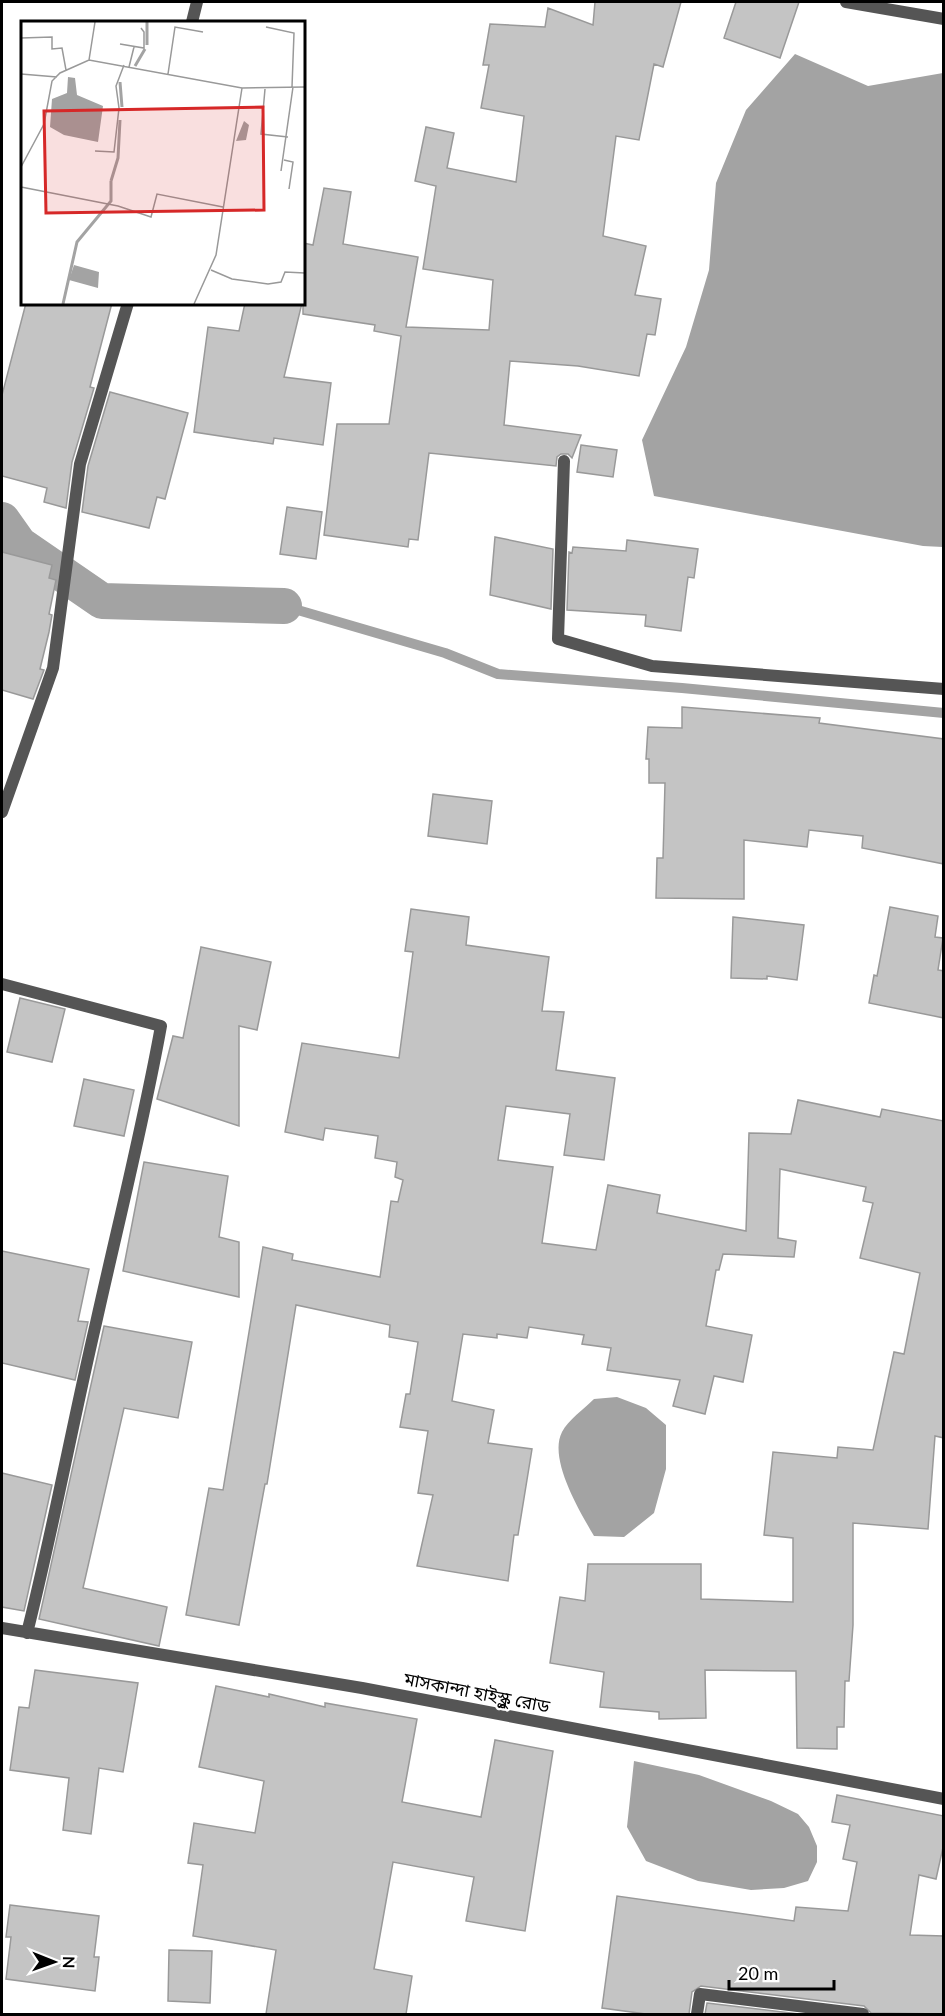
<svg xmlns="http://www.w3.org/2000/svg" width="945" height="2016" font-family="Lato,'Noto Sans Bengali',sans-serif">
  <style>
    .water { fill: #a3a3a3 }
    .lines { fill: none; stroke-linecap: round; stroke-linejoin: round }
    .stream { stroke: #a3a3a3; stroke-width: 10 }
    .canal { stroke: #a3a3a3; stroke-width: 36 }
    .building { fill: #c4c4c4; stroke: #999; stroke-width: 1.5 }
    .minor { stroke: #555; stroke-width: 12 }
    .tertiary { stroke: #555; stroke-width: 12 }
    .labels { text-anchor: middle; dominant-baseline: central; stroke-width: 4.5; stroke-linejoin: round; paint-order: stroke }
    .street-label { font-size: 18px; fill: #000; stroke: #fff }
    .inset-river { fill: none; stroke: #a3a3a3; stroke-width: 3 }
    .inset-road { fill: none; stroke: #999; stroke-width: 1.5 }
    .view { fill: #d62828; fill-opacity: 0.15; stroke: #d62828; stroke-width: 3 }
    .inset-edge { fill: none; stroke: #000; stroke-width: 3 }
  </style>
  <rect width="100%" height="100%" fill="#fff"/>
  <!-- water -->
  <path class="water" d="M795,54L868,86L943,73V547L923,546L654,496L642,440L686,347L709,270L716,183L746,110Z
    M617,1397L646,1408L666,1425V1469L654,1513L624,1537L594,1536C580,1512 548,1459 562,1432C568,1420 584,1409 594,1399Z
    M634,1761L699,1775L771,1801L798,1814L809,1827L817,1846V1862L808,1881L784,1888L751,1890L698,1881L646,1861L627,1827Z"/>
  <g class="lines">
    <!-- stream -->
    <path class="stream" d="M284,606L445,653L498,674L682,688L944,713"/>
    <!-- canal -->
    <path class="canal" d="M2,520L19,544L102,601L284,606"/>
  </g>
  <!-- building -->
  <path class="building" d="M595,2H681L663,67L654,64L639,140L616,136L603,236L646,246L635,295L661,299L655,335L647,334L639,376L578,366L510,361L504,425L581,435L572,458L568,454H561L557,457L556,466L429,453L418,540L409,539L408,547L324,535L337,424H389L401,336L374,331L375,325L303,314V243L313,245L324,188L351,192L343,244L418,257L406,327L489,330L493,280L423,269L436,186L415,181L426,127L454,133L447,168L516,182L524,116L481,108L489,65H483L490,24L545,27L548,8L593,25Z
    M736,2H799L780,58L724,38Z
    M26,303H112L90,387L94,388L72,462L66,508L44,502L47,488L2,476V395Z
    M245,303H302L284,377L331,383L323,445L274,438L273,444L194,432L208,327L239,331Z
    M110,392L188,413L165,499L157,497L149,528L82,512L88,466Z
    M581,445L617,450L613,477L577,472Z
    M287,507L322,512L316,559L280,554Z
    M495,537L553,549L551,609L490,595Z
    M627,540L698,549L694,578L688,577L681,631L645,626L646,615L567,610L569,552L572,553L573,547L626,551Z
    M2,552L52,565L49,578L56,580L49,614L52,615L49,632L40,669L44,670L33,699L2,690Z
    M682,707L820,718L819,723L944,739V864L862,848L863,836L809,830L807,847L744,840V899L656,898L657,858H663L665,783H649V759H646L648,727L682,728Z
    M433,794L492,801L487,844L428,836Z
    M890,907L938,916L935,937L943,938L938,970L944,971V1018L869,1003L874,975L877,976Z
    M411,909L469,917L466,945L549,957L542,1011L564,1012L556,1070L615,1078L604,1160L564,1155L570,1114L506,1106L498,1160L553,1167L542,1243L596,1250L608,1185L660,1195L657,1213L746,1231L749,1133L791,1134L798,1100L880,1117L882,1109L944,1121V1438L935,1436L928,1529L853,1523V1625L849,1681H845L844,1727H837V1749L797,1748L796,1671L705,1670L706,1718L659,1719V1712L600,1707L604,1672L550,1663L560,1597L585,1601L588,1564H701V1599L793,1602V1538L764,1535L773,1452L837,1458L838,1447L873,1450L894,1352L904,1354L920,1273L860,1258L873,1203L863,1201L866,1187L780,1169L778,1238L796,1241L794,1257L723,1254L719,1270H716L706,1326L752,1335L743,1382L714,1376L705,1414L673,1406L680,1380L607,1370L611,1348L582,1344L584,1335L529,1327L527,1338L497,1334V1338L463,1334L452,1401L494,1410L488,1443L532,1449L518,1535H514L508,1581L417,1566L433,1495L418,1493L428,1431L400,1427L406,1394H410L418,1342L389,1337L390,1325L296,1305L267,1484H265L239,1625L186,1615L209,1488L223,1490L263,1247L293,1254L292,1260L380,1277L391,1201L398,1202L403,1180L395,1177L397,1162L375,1158L378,1136L325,1128L323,1140L285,1132L302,1043L399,1058L413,952L405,951Z
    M733,917L804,925L797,980L767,976V979L731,978Z
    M201,947L271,962L257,1030L239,1026V1126L157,1099L173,1036L183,1038Z
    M20,998L65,1009L52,1062L7,1052Z
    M84,1079L134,1090L124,1136L74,1126Z
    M144,1162L228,1176L219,1237L239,1242V1297L123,1271Z
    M2,1251L89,1269L78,1321L88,1322L75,1380L2,1363Z
    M104,1326L192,1342L178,1418L124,1408L83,1588L167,1607L159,1646L39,1619Z
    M2,1473L52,1485L24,1611L2,1607Z
    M35,1670L138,1683L123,1772L99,1768L91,1834L63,1830L69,1778L10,1770L19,1707L29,1708Z
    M216,1686L269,1697V1694L325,1707V1703L417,1719L402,1802L481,1817L495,1740L553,1751L525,1931L466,1921L474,1877L393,1862L374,1969L412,1976L406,2014H266L276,1950L193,1936L203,1865L188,1863L194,1823L255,1833L264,1781L199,1767Z
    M837,1795L944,1816V1843L936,1879L919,1875L910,1935L944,1936V2014L871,2013L864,2006L701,1986L692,1992L689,2014H646L602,2008L617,1896L794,1921L796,1907L848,1911L857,1862L843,1859L850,1825L832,1822Z
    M10,1905L99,1916L94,1957H99L95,1991L6,1979L11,1937H6Z
    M169,1950L212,1951L210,2003L168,2001Z
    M707,2003L799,2014H705Z"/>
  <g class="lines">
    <!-- minor -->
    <path class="minor" d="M192,22L197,2
      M564,461L558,639L652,666L944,689
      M2,812L53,668L80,464L128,303
      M2,984L161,1026C143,1126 118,1224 96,1323C72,1426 53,1530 27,1633
      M2,1628L362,1688L944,1799
      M697,2014L700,1994L863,2014"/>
    <!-- tertiary -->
    <path class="tertiary" d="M846,2L944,19"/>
  </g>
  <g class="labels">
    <!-- street labels -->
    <g class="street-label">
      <text transform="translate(477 1692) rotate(11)">মাসকান্দা হাইস্কুল রোড</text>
    </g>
  </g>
  <!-- overview -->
  <g transform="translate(21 21)">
    <rect width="284" height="284" fill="#fff"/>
    <path d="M47,56L54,57L56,74L82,85L77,121L43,114L29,106L31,78L46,72ZM223,100L228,104L225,119L215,120ZM53,244L78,251L77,267L48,259Z" fill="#a3a3a3"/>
    <path class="inset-river" d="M126,24V1M114,45L124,28M99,61L101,86M90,160L97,137L99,99M42,283L56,221L90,180V160"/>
    <path class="inset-road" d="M245,6L273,12L271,66M0,17L31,16V28L41,27L45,49M99,23L123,27V11L120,7M68,39L74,1M108,46L113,26M0,53L36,56M147,53L154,6L182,11M244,68L240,113L267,116M74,130L93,131L98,87L95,65L103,44M263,139L272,141L268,168M0,146L23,103L31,60L39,52L68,39L221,67L284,66M260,150L272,66M0,166L97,185L130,196L136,173L202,186M190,249L211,258L247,263L260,261L264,251L284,252M173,283L195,234L221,67"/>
    <path class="view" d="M242,86L243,189L25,192L23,90Z"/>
    <rect width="284" height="284" class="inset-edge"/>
  </g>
  <!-- border -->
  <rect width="945" height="2016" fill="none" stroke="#000000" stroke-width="6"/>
  <!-- north arrow -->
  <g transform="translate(54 1962) rotate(91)" stroke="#ffffff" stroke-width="4.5" paint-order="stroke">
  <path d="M0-4.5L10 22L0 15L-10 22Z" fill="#000000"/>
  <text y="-9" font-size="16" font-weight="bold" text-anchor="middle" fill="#000000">N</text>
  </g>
  <!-- scale -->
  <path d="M729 1980v9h105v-9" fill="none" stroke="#000000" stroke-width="3"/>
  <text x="738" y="1980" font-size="18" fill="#000000" stroke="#ffffff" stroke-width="4.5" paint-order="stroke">20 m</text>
</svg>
